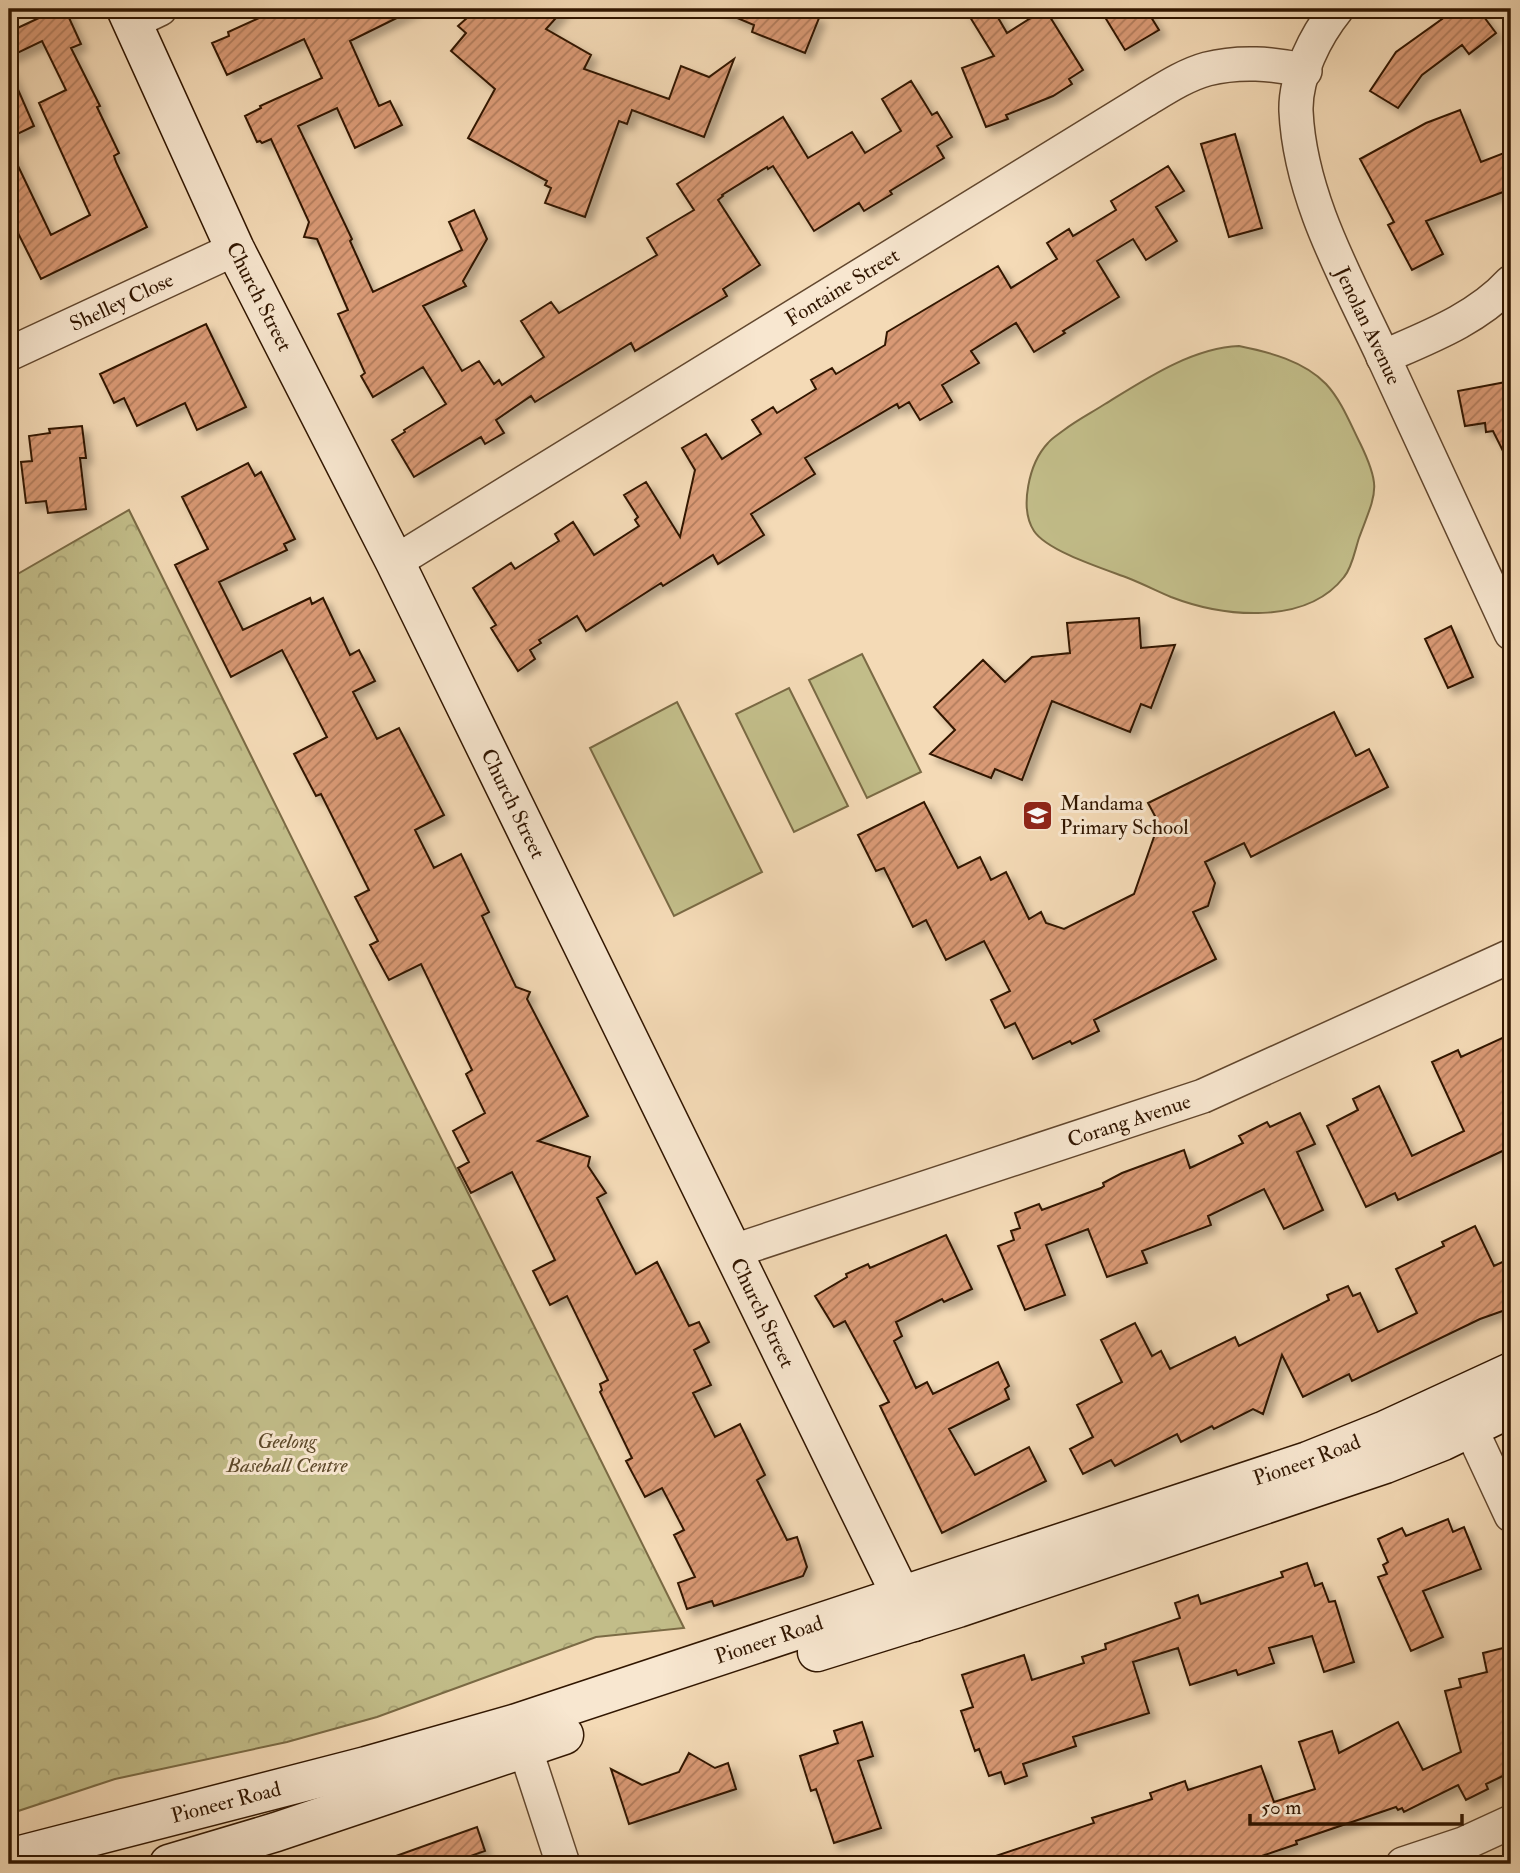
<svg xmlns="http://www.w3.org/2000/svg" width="1520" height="1873" font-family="'IM FELL Double Pica',serif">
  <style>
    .grass { fill: #c2bd89; stroke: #7a6a44; stroke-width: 2 }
    .park { fill: url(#park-crowns); stroke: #7a6a44; stroke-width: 2 }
    .building { fill: url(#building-hatch); stroke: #311600; stroke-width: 2; filter: url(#shadow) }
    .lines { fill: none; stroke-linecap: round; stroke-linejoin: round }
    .street-casing { stroke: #62472e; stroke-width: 36 }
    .secondary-casing { stroke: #311600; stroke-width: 41 }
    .street { stroke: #f8e7d0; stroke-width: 33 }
    .secondary { stroke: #f8e7d0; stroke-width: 38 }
    .labels { text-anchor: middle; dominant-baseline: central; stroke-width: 6; stroke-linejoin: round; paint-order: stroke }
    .street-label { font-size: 21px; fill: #311600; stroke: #f8e7d0 }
    .poi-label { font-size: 21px; fill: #311600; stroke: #f8e7d0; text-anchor: start }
    .park-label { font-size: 21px; font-style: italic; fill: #5c4829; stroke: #f8e7d0 }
  </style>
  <defs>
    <pattern id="park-crowns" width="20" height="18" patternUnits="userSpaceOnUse" patternTransform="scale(1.75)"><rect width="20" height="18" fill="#c2bd89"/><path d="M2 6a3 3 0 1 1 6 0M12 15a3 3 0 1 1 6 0" fill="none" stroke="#a7a274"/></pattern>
    <pattern id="building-hatch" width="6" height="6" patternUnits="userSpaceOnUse" patternTransform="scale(1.75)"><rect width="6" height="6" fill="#d99974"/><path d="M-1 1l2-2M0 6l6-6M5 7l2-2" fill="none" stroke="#b17c5d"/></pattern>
    <filter id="shadow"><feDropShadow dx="6" dy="6" stdDeviation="3.5" flood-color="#0004"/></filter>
  </defs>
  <rect width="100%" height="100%" fill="#f4dab6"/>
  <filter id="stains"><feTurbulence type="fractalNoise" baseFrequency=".00286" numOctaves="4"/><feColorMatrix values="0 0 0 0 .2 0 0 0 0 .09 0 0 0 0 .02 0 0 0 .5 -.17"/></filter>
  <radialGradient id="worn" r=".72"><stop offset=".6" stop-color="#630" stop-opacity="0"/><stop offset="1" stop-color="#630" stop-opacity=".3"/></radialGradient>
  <!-- grass -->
  <path class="grass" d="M1239,346C1269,352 1304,361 1326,384C1341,400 1350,423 1360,443C1382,488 1376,492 1359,538C1355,550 1352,568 1344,577C1306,626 1223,617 1171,597C1157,591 1143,584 1128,578C1104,569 1047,551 1034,531C1019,508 1029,463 1048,443C1052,438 1059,434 1064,430C1077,420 1091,413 1105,404C1144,380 1191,348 1239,346Z
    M862,654L921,772L867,798L809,680Z
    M789,688L848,806L794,832L736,714Z
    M677,702L762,872L674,916L590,748Z"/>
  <!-- park -->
  <path class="park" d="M129,510L684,1628L596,1637L377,1717L287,1742L115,1779L9,1814V579Z"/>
  <!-- building -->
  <path class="building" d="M58,9H65L81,44L71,48L100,106L97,107L119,153L114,156L116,162L147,227L41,279L15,227L9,230V147L51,235L90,215L39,103L66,90L42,41L9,57V32Z
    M279,9H415L350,41L379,106L390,101L402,125L355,148L337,108L298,126L352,239L350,241L373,292L462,250L449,222L474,210L487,239L463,281L466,286L423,306L462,371L479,361L494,384L499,380L502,385L544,357L521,321L551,302L559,313L657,255L647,238L694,210L677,184L783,117L808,158L852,132L865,153L901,131L882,99L911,81L932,115L937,112L952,137L937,146L944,158L890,191L892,194L864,211L859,203L814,231L773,166L768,169L767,167L722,195L723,196L718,200L760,265L723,289L727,296L635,351L631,343L535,402L531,396L496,420L504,433L485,444L481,437L414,477L392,440L405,432L404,430L446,404L423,367L373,397L361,376L365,373L338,314L348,310L317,239L304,237L309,222L271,139L262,143L260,141L257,142L245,116L261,108L260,106L322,78L304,39L227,75L212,43L229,36L228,32Z
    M477,9H564L546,29L591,55L584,69L669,99L681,66L709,77L734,59L704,137L632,110L627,124L619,121L585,217L545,203L551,188L545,185L547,181L468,138L495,89L451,51L466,33L458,26Z
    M716,9H796L819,18L805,53L752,32L754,25Z
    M965,9H993L1007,33L1045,9L1083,70L1069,79L1072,84L1053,96L1006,115L1008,119L986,127L962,68L994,56Z
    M1100,9H1146L1159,30L1125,50Z
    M1434,9H1478L1496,33L1469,54L1462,45L1422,75L1398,108L1370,91L1396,52L1442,19Z
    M9,69L34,126L9,138Z
    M1460,110L1481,162L1504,153L1511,174V189L1426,221L1443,254L1412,270L1388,225L1394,222L1360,159L1426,123Z
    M1235,134L1262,228L1229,237L1201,144Z
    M1168,166L1184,191L1156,207L1177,241L1146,260L1133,239L1097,261L1119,297L1063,331L1065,333L1034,352L1016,323L971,351L979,363L942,385L952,402L920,420L909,402L899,408L897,404L805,458L815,474L751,514L764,535L718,564L713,555L663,586L661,583L586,631L577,616L539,640L541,643L530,650L535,659L518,671L491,628L496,625L473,588L511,563L515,569L559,541L555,534L573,522L594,555L639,526L635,520L638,517L624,495L646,482L680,537L695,470L682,448L706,434L722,459L761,434L752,420L773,407L777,413L816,389L811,380L832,368L836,374L885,345L887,332L998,266L1011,288L1057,259L1047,243L1069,229L1073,236L1116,210L1111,201Z
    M206,324L246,407L197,430L185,403L137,426L124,398L114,403L100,374Z
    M1511,381V467L1493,431L1486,432L1485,423L1465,426L1458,391Z
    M82,426L86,458H80L86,509L48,513L46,501L26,503L21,462L32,461L29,436L50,433L49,429Z
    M248,463L255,476L261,472L295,539L284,544L287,550L219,582L243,630L310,598L312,604L323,598L350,655L359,650L375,681L353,692L377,739L399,728L444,815L415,830L434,868L461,854L489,912L482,916L516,987L530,992L527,999L588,1116L538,1141L590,1157L588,1166L606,1193L597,1198L636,1274L657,1262L689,1326L699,1322L709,1342L694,1350L711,1385L693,1393L715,1437L740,1424L765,1475L757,1480L787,1540L797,1537L807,1567L803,1576L714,1606L712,1601L687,1609L678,1583L695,1577L674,1535L684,1530L662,1488L645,1497L626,1461L632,1458L600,1392L602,1390L600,1384L608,1380L567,1296L550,1305L533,1271L555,1260L512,1172L471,1193L458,1168L469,1162L453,1131L485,1113L466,1074L472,1070L421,964L389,980L370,945L378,941L355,897L369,890L321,794L316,796L294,754L327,737L282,650L231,677L175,565L208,549L182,497Z
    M1139,618L1141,648L1175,645L1151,708L1141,704L1130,732L1052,701L1022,780L995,769L991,778L930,754L955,730L934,707L983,660L1005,682L1032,657L1070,653L1067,623Z
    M1451,626L1473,677L1448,688L1425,639Z
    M1334,712L1356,756L1369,749L1388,787L1251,857L1244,843L1205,862L1215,883L1208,906L1193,912L1216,959L1094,1020L1099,1031L1072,1044L1070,1041L1033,1059L1015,1023L1005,1028L991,1000L1010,991L984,941L946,960L926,920L913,927L884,868L876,871L858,835L924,802L958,868L980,857L991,880L1006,872L1029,919L1041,912L1046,923L1064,929L1134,894L1155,834L1163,831L1148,803Z
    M1511,1034V1147L1398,1200L1395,1193L1366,1207L1327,1126L1358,1110L1353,1099L1379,1086L1412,1156L1464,1131L1432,1062L1458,1050L1461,1057Z
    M1300,1113L1315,1144L1297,1152L1323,1210L1284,1229L1264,1189L1208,1216L1211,1225L1142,1251L1147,1263L1107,1277L1088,1229L1046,1245L1065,1295L1025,1310L998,1246L1014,1240L1011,1231L1020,1228L1015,1213L1039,1204L1042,1210L1101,1188L1104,1186L1103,1183L1122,1173L1184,1150L1190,1168L1243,1143L1239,1136L1267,1122L1270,1127Z
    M1475,1226L1494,1266L1511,1258V1308L1480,1319L1352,1381L1349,1374L1303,1397L1282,1355L1263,1414L1253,1409L1214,1429L1212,1426L1181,1442L1177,1434L1115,1466L1111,1460L1083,1474L1070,1449L1093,1437L1077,1405L1122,1382L1101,1340L1135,1323L1152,1356L1161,1351L1170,1369L1235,1337L1239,1346L1329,1300L1327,1295L1348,1286L1353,1296L1360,1293L1378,1332L1417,1313L1396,1269L1444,1246L1442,1242Z
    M946,1235L972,1289L944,1302L942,1299L896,1322L902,1336L894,1341L916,1388L927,1382L933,1394L998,1362L1009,1386L1005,1389L1009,1399L949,1429L975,1475L1029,1447L1046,1481L942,1533L880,1406L889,1402L845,1321L834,1327L815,1296L847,1277L846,1274L868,1264L870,1268Z
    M1448,1519L1453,1532L1464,1527L1481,1569L1423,1591L1443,1637L1411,1651L1378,1577L1387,1574L1383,1565L1388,1562L1378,1539L1402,1528L1406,1536Z
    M1307,1563L1315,1586L1322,1583L1329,1602L1335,1601L1354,1662L1324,1672L1312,1636L1269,1648L1274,1663L1238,1675L1236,1670L1190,1685L1178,1648L1133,1662L1149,1713L1073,1737L1076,1746L1023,1764L1027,1776L1005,1784L1001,1772L989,1776L979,1749L975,1751L961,1711L973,1707L962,1675L1024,1655L1032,1680L1084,1663L1082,1657L1106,1649L1105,1644L1180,1618L1175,1603L1198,1595L1201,1604L1283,1577L1281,1572Z
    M1511,1646V1772L1486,1784L1488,1789L1466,1800L1458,1785L1404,1812L1402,1808L1398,1810L1396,1807L1296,1841L1297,1844L1238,1864H985L984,1860L1094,1823L1092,1818L1152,1799L1150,1793L1185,1781L1188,1790L1261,1766L1274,1802L1315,1789L1299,1742L1332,1731L1339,1753L1398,1722L1423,1770L1461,1752L1445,1691L1461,1687L1459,1679L1487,1672L1483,1653Z
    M862,1722L873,1756L858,1761L881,1828L834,1843L816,1789L811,1791L800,1756L838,1743L834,1731Z
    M689,1753L715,1768L728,1763L736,1789L629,1824L611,1769L642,1785L679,1772Z
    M477,1827L485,1851L448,1864H382V1861Z"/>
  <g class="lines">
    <defs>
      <g id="street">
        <path id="s1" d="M1337,9C1316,35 1295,76 1296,111C1300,197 1346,277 1382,354C1425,447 1468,540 1511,633"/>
        <path d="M133,22L160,9"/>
        <path id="s2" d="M9,354L235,249"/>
        <path d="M1383,357C1429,337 1477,319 1511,282"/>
        <path id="s3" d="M395,562L1144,101C1164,89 1185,75 1207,69C1238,61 1274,63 1305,71"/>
        <path id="s4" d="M734,1251L1203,1096L1511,956"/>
        <path d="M1470,1427L1511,1515"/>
        <path d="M525,1748L563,1864"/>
        <path d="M1403,1864L1463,1844L1511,1822"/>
      </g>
      <g id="secondary">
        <path id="s5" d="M126,9L235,249L395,562L914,1622"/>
        <path d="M817,1652L958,1608L1385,1464L1443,1441L1511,1408"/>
        <path id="s6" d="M9,1858L366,1766L517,1723L1308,1461L1383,1431L1511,1372"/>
        <path d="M169,1864L276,1832L564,1735"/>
      </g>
    </defs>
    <!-- street casing -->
    <use href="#street" class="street-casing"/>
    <!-- secondary casing -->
    <use href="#secondary" class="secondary-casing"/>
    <!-- street -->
    <use href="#street" class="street"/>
    <!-- secondary -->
    <use href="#secondary" class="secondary"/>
  </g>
  <!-- icons -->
  <defs>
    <symbol id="school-square" viewBox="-11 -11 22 22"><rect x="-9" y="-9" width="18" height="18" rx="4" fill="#8f2418" stroke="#f8e7d0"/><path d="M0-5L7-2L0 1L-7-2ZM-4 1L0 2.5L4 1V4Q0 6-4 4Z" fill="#fff"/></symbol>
  </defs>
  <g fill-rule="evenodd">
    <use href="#school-square" x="1020" y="798" width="35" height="35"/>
  </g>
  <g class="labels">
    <!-- street labels -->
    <g class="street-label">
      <text stroke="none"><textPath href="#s3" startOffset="525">Fontaine Street</textPath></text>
      <text stroke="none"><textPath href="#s5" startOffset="317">Church Street</textPath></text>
      <text stroke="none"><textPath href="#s2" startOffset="124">Shelley Close</textPath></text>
      <text stroke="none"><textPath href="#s1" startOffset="340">Jenolan Avenue</textPath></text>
      <text stroke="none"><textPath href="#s5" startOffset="884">Church Street</textPath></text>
      <text stroke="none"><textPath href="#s4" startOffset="416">Corang Avenue</textPath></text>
      <text stroke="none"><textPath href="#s5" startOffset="1451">Church Street</textPath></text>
      <text stroke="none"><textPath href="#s6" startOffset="1358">Pioneer Road</textPath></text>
      <text stroke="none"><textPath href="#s6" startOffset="791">Pioneer Road</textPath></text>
      <text stroke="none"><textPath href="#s6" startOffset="224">Pioneer Road</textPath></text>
    </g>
    <!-- poi labels -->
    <g class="poi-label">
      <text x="1060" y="803">Mandama<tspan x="1060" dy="24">Primary School</tspan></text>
    </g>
    <!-- park labels -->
    <g class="park-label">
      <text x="287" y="1441">Geelong<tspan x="287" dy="24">Baseball Centre</tspan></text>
    </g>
  </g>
  <!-- margin -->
  <rect width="1520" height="1873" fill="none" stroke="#f4dab6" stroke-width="35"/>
  <rect x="10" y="10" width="1499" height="1852" fill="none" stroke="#311600" stroke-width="3.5"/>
  <rect x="18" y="18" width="1485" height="1838" fill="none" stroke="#311600" stroke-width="2"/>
  <!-- scale -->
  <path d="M1250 1814v10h212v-10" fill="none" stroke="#311600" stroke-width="3.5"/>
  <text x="1261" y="1814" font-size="21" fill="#311600" stroke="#f8e7d0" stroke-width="5" paint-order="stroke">50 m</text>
  <rect width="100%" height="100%" filter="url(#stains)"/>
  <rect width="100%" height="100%" fill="url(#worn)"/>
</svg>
